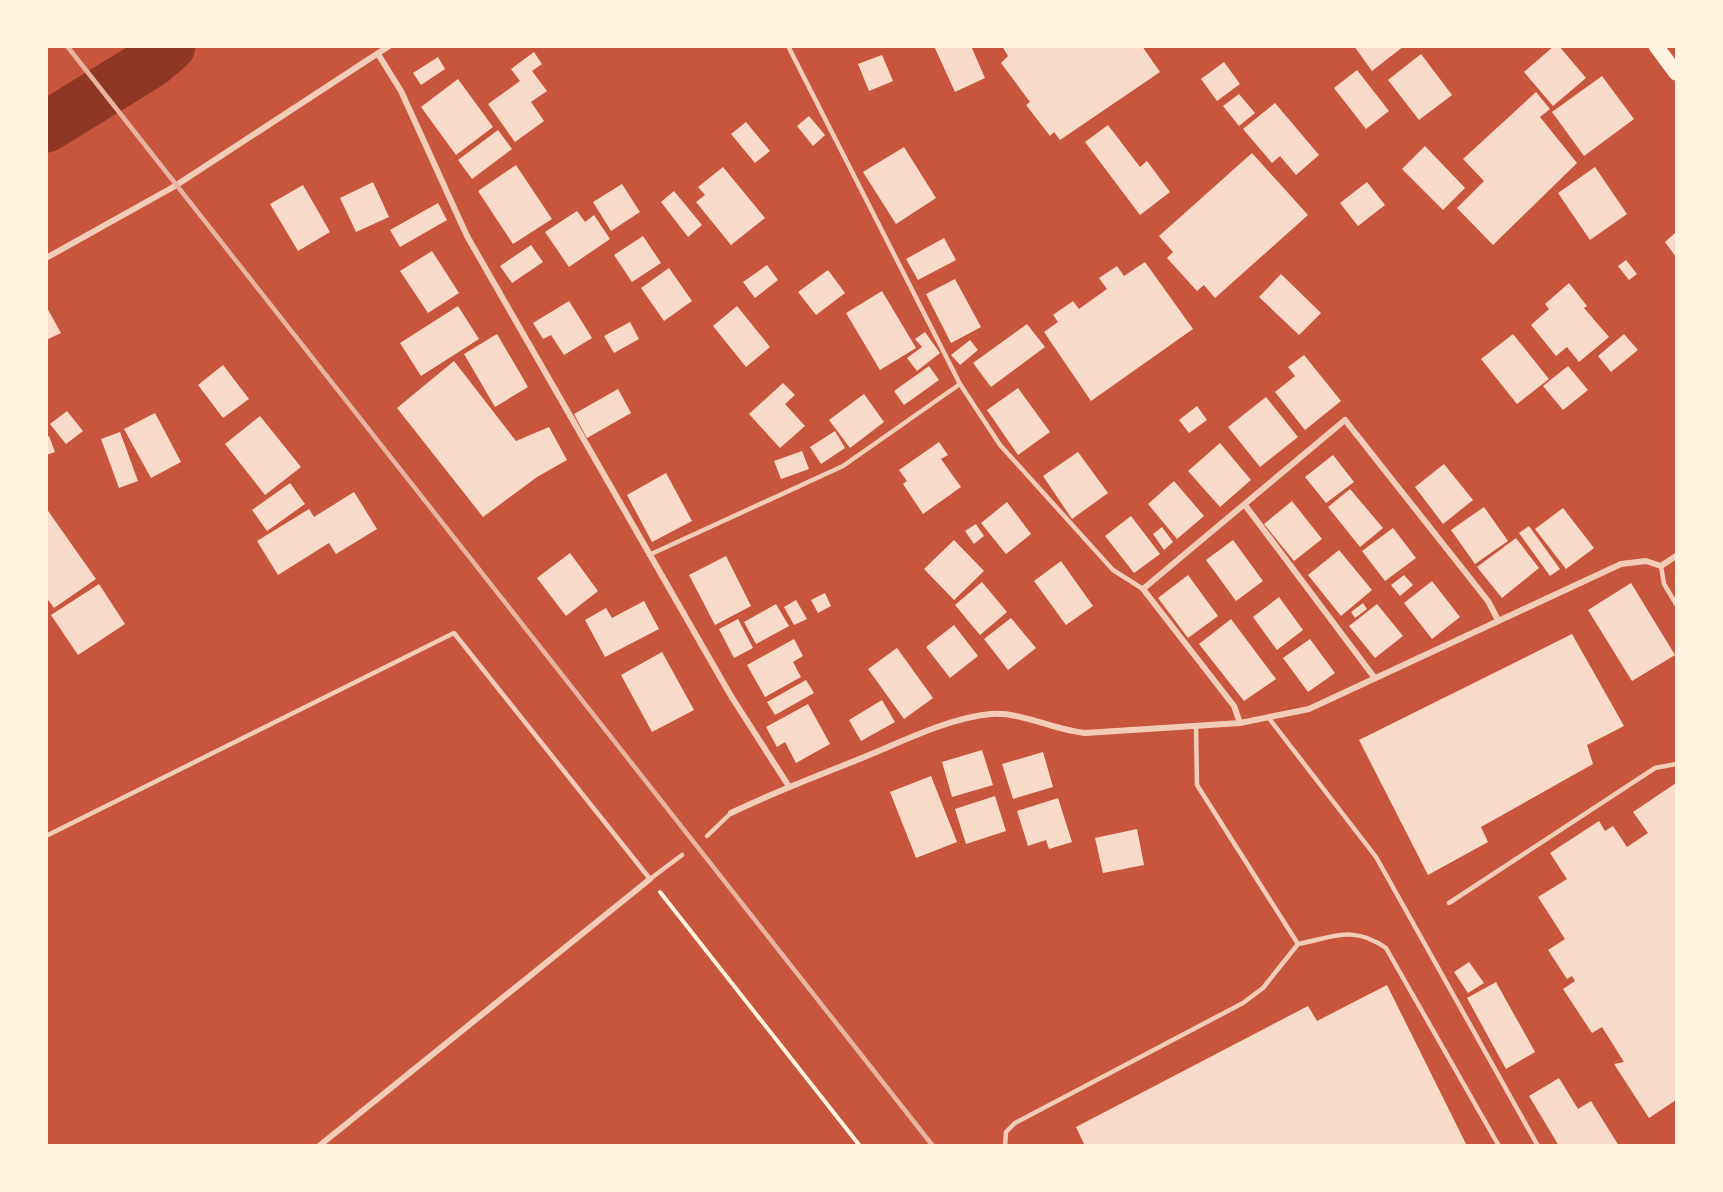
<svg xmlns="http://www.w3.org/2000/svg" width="1723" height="1192" font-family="'Sofia Sans Condensed',sans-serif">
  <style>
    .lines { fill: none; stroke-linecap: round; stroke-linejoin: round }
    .river { stroke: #8f3625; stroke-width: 51 }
    .building { fill: #f7dbc8 }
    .path { stroke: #fff3e0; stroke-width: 4 }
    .service { stroke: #f1ccb7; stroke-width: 4.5 }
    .minor { stroke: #f1ccb7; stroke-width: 6 }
    .primary { stroke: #fff3e0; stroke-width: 15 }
    .rail { stroke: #e9b49f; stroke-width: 4.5 }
  </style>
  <rect width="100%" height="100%" fill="#c8553d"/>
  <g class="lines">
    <!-- river -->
    <path class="river" d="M46,127L150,63L170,46"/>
  </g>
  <!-- building -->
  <path class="building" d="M934,46H971L985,78L955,92Z
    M1002,46H1142L1160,72L1060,140L1054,132L1050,136L1026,105L1030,102L1001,63L1008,56Z
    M1354,46H1404L1372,71Z
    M1554,46H1559L1586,78L1553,106L1524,72Z
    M534,52L542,64L532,71L547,91L531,102L544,121L515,142L488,104L520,81L511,69Z
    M1421,54L1452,95L1419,120L1388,80Z
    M882,55L893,81L869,91L858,64Z
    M438,57L445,69L421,85L413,73Z
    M1224,62L1240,84L1217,101L1201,79Z
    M1357,70L1389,111L1366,129L1334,88Z
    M1602,76L1634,119L1584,156L1552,112Z
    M458,79L493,127L456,155L421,107Z
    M1536,92L1550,109L1540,117L1577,163L1493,245L1457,208L1484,181L1463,159Z
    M1239,94L1255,113L1239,126L1223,106Z
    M1275,103L1319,155L1296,175L1280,156L1272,163L1243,129Z
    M809,116L825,135L813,146L797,126Z
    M746,122L770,151L755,163L731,134Z
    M1108,125L1140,167L1147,161L1170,192L1140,215L1085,142Z
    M498,130L512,149L472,179L458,160Z
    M1425,146L1465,188L1443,210L1402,169Z
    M904,147L936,198L896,224L863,172Z
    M1252,153L1308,215L1215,298L1204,285L1197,291L1167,258L1173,252L1159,236Z
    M516,165L552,219L513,244L478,191Z
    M723,167L765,218L731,245L696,202L705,195L698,187Z
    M1595,167L1627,214L1590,240L1558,193Z
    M373,182L389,217L356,232L340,198Z
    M1367,182L1385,205L1358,226L1340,203Z
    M622,184L640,212L611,231L593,202Z
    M303,185L330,232L298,251L270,204Z
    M674,191L702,225L688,237L661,202Z
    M438,203L447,220L400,247L390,230Z
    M577,211L585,222L594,215L610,239L569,267L545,232Z
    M1676,232V257L1665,242Z
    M643,236L661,263L632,282L614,255Z
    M944,238L956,260L918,280L906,259Z
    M531,245L543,262L512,283L500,266Z
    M432,251L459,293L428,313L400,271Z
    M1626,260L1637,274L1629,280L1618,266Z
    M1145,262L1193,329L1091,401L1044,332L1058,322L1053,315L1073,301L1079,309L1107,289L1099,278L1117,266L1124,276Z
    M767,265L778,280L755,298L743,282Z
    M669,268L692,301L664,321L641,288Z
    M828,270L845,293L816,315L798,292Z
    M1281,274L1321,313L1299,335L1259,297Z
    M955,279L981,327L951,343L926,294Z
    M1569,283L1587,306L1584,308L1609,337L1579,362L1567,347L1556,356L1531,325L1549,309L1545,304Z
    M882,291L916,348L880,370L846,313Z
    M569,301L592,338L564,355L551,335L543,339L533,323Z
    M46,306L61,333L46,340Z
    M458,306L479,339L421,376L400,343Z
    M737,306L770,347L746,367L713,326Z
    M630,322L639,339L614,353L604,336Z
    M1027,324L1045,347L991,387L973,363Z
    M925,332L940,353L917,371L907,358L922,347L915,339Z
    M497,334L528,387L495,407L464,354Z
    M1513,334L1549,379L1517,404L1481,359Z
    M1624,334L1638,350L1611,372L1598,356Z
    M970,340L978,350L960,365L951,355Z
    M1304,355L1341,401L1305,430L1275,392L1295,376L1288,367Z
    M454,361L516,441L549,427L567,460L537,477L483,517L397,408Z
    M223,365L249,399L223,418L198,385Z
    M929,366L939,380L904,405L894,391Z
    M1568,366L1588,390L1563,410L1543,386Z
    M783,383L795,395L785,404L805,426L780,448L749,414Z
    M1018,388L1050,432L1018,455L987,410Z
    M618,389L631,413L587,438L574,414Z
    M864,394L884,422L850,448L829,420Z
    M1266,397L1298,437L1260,467L1228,427Z
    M1197,406L1207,420L1189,433L1179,420Z
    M67,411L83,431L66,444L50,424Z
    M155,413L181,462L151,478L124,429Z
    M260,416L301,467L265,495L225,444Z
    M835,431L845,448L821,464L810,447Z
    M120,432L138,481L119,488L101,439Z
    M49,436L55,452L46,455V437Z
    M939,442L948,455L941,459L961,487L923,514L903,484L907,481L899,470Z
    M1220,443L1251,480L1220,507L1188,471Z
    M802,451L809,469L781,479L774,461Z
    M1078,452L1108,493L1072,519L1043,476Z
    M1333,455L1354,482L1326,503L1305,477Z
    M1444,464L1473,500L1443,524L1415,487Z
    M666,473L692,521L652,542L627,495Z
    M1174,481L1204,516L1177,539L1148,504Z
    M290,483L305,504L267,531L252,510Z
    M1350,489L1383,528L1360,547L1328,507Z
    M354,492L377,529L336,554L329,543L278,575L257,541L309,509L314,517Z
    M1292,501L1322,539L1294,561L1264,524Z
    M1007,502L1031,534L1006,554L981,523Z
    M1484,507L1508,541L1475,564L1451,530Z
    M46,508L96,579L54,608L46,597Z
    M1563,508L1594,548L1566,569L1535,529Z
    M1131,516L1160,554L1134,573L1105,536Z
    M976,524L984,536L974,544L965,531Z
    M1529,526L1560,569L1550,576L1519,533Z
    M1162,527L1173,542L1164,550L1153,534Z
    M1393,528L1416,558L1385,581L1362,551Z
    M1516,538L1539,568L1502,598L1477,567Z
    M954,540L984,571L954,600L924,569Z
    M1233,540L1263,581L1236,601L1206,560Z
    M1339,550L1372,590L1341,616L1308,575Z
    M570,553L598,591L566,616L537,578Z
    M726,556L751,606L715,625L689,575Z
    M1061,561L1093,606L1066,625L1034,581Z
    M1188,575L1218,616L1188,638L1158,598Z
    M1404,575L1413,585L1400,596L1391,585Z
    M1432,581L1460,617L1432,639L1404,603Z
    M982,582L1007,612L980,635L955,605Z
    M1631,583L1675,655L1632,681L1588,610Z
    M99,584L125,624L78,655L51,615Z
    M825,593L831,606L818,613L811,600Z
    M1279,597L1303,630L1277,650L1253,617Z
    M796,600L807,619L794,625L784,607Z
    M644,601L659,629L605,657L585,620L606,608L612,618Z
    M1363,603L1367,609L1355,618L1351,612Z
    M776,604L789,626L756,644L744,622Z
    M1377,604L1403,636L1375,658L1349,626Z
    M1011,618L1036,648L1008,670L984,639Z
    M738,619L753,648L734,658L719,629Z
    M1231,619L1276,679L1244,701L1199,644Z
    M954,625L978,656L950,678L926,647Z
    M1572,634L1624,726L1587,745L1593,764L1481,827L1488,842L1428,875L1359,740Z
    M794,639L803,656L793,662L801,677L765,697L747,665Z
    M1310,639L1335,673L1308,692L1283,658Z
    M897,648L933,698L904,719L868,669Z
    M662,652L694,710L652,732L621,675Z
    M806,680L814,693L775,715L767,702Z
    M882,700L895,722L861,741L849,720Z
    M808,704L830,744L796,763L785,742L777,747L766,727Z
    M982,750L993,785L952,797L942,762Z
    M1043,752L1053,787L1013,799L1002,764Z
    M931,776L957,842L916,858L890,792Z
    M1676,783V1100L1649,1118L1614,1064L1624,1062L1602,1027L1592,1033L1563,989L1575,981L1572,976L1567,979L1548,950L1565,939L1538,897L1567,879L1550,853L1599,821L1605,831L1613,826L1627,847L1648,833L1633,812Z
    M995,796L1006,831L966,844L955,809Z
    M1058,798L1072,842L1049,849L1046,840L1028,846L1017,811Z
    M1137,829L1144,865L1103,873L1095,838Z
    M1469,962L1484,983L1468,993L1454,972Z
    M1496,982L1535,1052L1506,1069L1467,998Z
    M1387,985L1467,1146H1085L1076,1127L1308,1006L1317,1021Z
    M1559,1078L1578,1109L1591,1101L1619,1146H1559L1529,1096Z"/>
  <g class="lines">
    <!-- path -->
    <path class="path" d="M660,892L860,1146"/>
    <!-- service -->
    <path class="service" d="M788,46L960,384L1000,445L1113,570L1143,589
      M649,555L843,466L960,384
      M1661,566L1664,584L1676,604
      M1268,717L1376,857L1538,1146
      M1196,727L1197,785L1298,944
      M46,836L454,633L650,879L682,855
      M707,836L731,813
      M1449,903L1655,768L1676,764
      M1005,1146L1006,1132L1015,1123L1243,1003L1263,988L1298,944C1334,937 1353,925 1386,948L1499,1146"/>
    <!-- minor -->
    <path class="minor" d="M378,54L401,91L467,236L731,696L788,785
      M46,258L175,186L389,46
      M1245,505L1374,677
      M1240,723L1234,706L1143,589L1345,420L1488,601L1498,620
      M731,813C778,790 826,773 874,753C909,738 954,717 991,714C1022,712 1054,730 1085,733L1240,723L1309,709L1621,564L1646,561L1661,566L1676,556
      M319,1146L650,879"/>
    <!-- primary -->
    <path class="primary" d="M1656,46L1676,73"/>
    <!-- rail -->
    <path class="rail" d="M67,46L933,1146"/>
  </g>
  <!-- border -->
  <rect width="1723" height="1192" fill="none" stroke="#fff3e0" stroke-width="96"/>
</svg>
